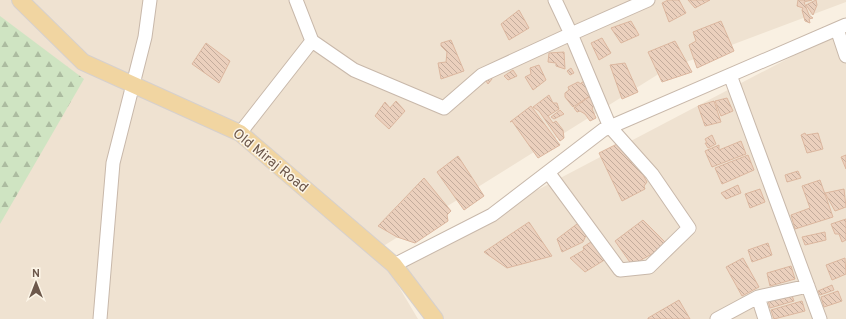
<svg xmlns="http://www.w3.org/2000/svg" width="846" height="319" font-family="Overpass,sans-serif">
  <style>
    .residential { fill: #efe2d1 }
    .forest { fill: url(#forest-firs) }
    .building { fill: url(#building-back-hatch); stroke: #dcb79f }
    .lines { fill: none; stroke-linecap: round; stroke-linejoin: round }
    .minor-casing { stroke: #c8b8aa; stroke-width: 15 }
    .major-casing { stroke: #d6d0cd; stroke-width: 18 }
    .minor { stroke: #fff; stroke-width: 13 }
    .major { stroke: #f1d5a1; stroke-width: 16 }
    .labels { text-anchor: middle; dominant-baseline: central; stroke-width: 3; stroke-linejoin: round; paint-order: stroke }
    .street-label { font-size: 14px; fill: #6d584b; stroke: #fcf5e7 }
  </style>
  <defs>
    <pattern id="forest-firs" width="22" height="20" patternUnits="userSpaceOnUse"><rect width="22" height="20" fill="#cfe4c2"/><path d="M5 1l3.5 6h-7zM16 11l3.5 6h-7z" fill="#acbca0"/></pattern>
    <pattern id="building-back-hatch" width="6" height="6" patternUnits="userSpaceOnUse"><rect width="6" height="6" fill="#ebd0bd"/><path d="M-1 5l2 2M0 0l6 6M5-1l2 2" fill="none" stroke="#c3ac9c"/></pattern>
  </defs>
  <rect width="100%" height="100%" fill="#f9f0e2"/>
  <!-- residential -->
  <path class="residential" d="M0,0H846V2L665,70L377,250L418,319H0Z
    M846,28V319H431L395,265Z"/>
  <!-- forest -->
  <path class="forest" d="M0,16L84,79L0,224Z"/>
  <!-- building -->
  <path class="building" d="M668,0H679L686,13L669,22L662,3Z
    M688,0H710L695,8Z
    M798,0H812L804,2L809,15L813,18L809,19L810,23L805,21L802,10L803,8L797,6Z
    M816,0L817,5L813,15L806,5Z
    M519,10L529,28L509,40L501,24Z
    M631,21L639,35L621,43L611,28Z
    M721,21L734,51L697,68L689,45L696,41L693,32Z
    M602,38L611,53L599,60L591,43Z
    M451,40L464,71L441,79L438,63L446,62L447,52L441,46V43Z
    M675,41L692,72L662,82L648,52Z
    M206,43L230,61L219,83L192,64Z
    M564,52L565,69L556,66V63L548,62L549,53Z
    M625,63L638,92L622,99L610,65Z
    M539,65L546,80L533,90L525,77L531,74L530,68Z
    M571,68L574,73L570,75L567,71Z
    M513,70L517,76L508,80L504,76Z
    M491,77L492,79L488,84L486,81Z
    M578,82L581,84L582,82L587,83L597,98L592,109L596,118L590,121L585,114L580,111L577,112L574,108L590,96L573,107L565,97V93L569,90L568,87Z
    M549,95L553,103H557L559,109L548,116L553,123L556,121L563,130L564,138L560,141L539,111L533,107Z
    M727,98L733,111L721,116L715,101Z
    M396,101L405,111L389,129L375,116L385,102L390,108Z
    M714,101L721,122L705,126L698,106Z
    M531,106L560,145L538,158L512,121L510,122Z
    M560,110L564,114L554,119L551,117Z
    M805,133L806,135L818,133L823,149L807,153L801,135Z
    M712,135L716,144L708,148L705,143H707L705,139Z
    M741,141L746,154L712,167L705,151L719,145V150Z
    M617,144L632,163L635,160L647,182L644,186L645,189L622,201L599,153Z
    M748,155L754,170L722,184L715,168Z
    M846,155V169L841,157Z
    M458,156L484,196L464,210L437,172Z
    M798,171L801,178L787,182L785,175Z
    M424,178L451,211L447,215L448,221L415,243L397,237L378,226Z
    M820,180L833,217L795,229L791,215L810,208L802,186Z
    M738,185L741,193L726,199L721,193Z
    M760,189L765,202L750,208L745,194Z
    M844,189L846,207L835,211L825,193Z
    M846,219V240L842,242L839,234H835L831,224Z
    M643,220L668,245L632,265L615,241Z
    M581,221L587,233L583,242L562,252L557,239Z
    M529,222L552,256L507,268L484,252Z
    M825,232L826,240L805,245L802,237Z
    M591,242L606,259L585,272L570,258L584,250L583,247Z
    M768,243L772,255L752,262L748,250Z
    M743,258L759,287L742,296L726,267Z
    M845,258L846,274L832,280L826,265Z
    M791,266L795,279L770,286L767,273Z
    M832,285L834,290L820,295L818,291Z
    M838,291L842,301L824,307L821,297Z
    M791,293L794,301L770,308L768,300Z
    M679,300L690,319H648V318Z
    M802,301L805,311L774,319L771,310Z"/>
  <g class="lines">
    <defs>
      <path id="minor" d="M296,0L312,41
        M837,29L846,56
        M730,75L820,319
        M240,133L312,41L354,70L444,108L482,75L571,34L555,0
        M548,172L620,270L649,267L689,228L652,174L610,127L571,34L648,0
        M394,265L492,215L603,130L846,25
        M758,297L808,286
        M100,319L113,163L145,37L150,0
        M717,319L758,297L765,319"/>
      <path id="major" d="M20,0L83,62L240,133L394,265L435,319"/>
    </defs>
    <!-- minor casing -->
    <use href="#minor" class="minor-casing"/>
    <!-- major casing -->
    <use href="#major" class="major-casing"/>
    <!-- minor -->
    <use href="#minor" class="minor"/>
    <!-- major -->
    <use href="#major" class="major"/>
  </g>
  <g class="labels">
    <!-- street labels -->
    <g class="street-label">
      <text transform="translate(270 161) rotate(39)">Old Miraj Road</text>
    </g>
  </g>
  <!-- north arrow -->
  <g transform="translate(36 283)" stroke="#fcf5e7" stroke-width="3" paint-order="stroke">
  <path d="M0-3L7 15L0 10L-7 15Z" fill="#6d584b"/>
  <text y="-6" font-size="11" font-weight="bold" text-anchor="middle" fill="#6d584b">N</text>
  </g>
</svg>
